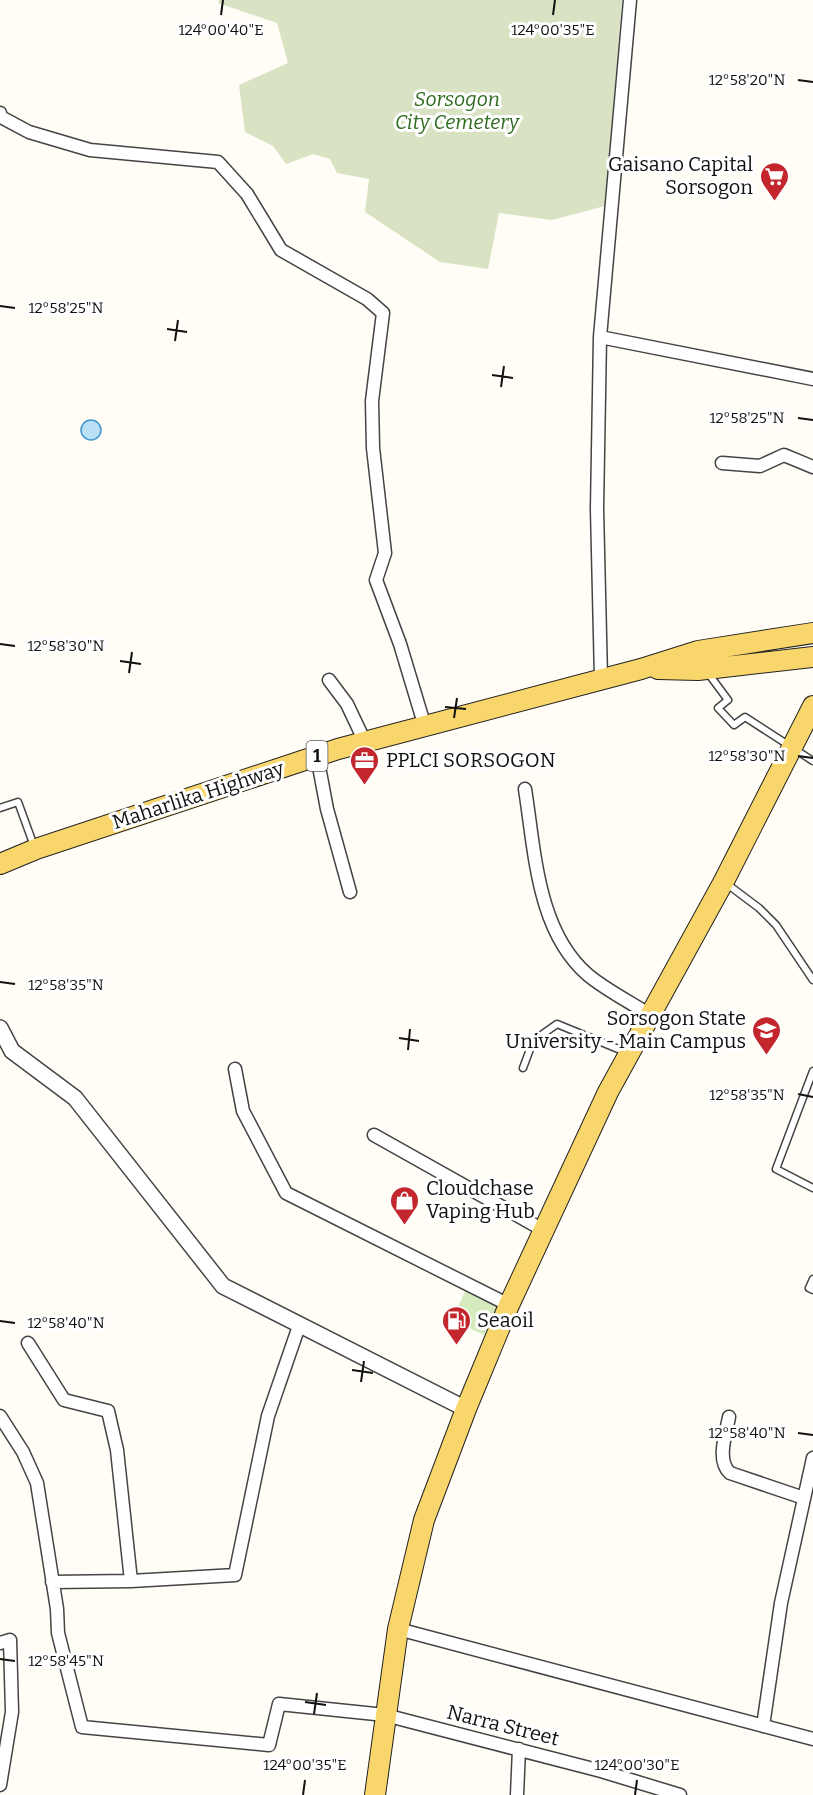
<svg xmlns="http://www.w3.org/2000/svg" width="813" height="1795" font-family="Bitter,serif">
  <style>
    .green { fill: #d5ebbd }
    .cemetery { fill: #d9e3c4 }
    .water { fill: #b9e0f7; stroke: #3f96cf; stroke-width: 1.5 }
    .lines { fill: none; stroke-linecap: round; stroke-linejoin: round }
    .service-casing { stroke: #444; stroke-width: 9 }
    .minor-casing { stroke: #444; stroke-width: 15 }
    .tertiary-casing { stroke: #444; stroke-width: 18 }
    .primary-casing { stroke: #222; stroke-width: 22 }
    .service { stroke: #fff; stroke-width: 6 }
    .minor { stroke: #fff; stroke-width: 12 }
    .tertiary { stroke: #fff; stroke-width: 15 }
    .primary { stroke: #f9d66b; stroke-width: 20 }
    .ticks { fill: none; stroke: #111; stroke-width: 2 }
    .labels { text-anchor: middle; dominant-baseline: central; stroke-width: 6; stroke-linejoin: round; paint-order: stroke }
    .shield { fill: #fff; stroke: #585858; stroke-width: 1.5 }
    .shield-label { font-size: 18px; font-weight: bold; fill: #111 }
    .park-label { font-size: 20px; font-style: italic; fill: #2f6b1f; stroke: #fff }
    .poi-label { font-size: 20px; fill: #111; stroke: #fff; text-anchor: start }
    .street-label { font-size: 20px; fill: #111; stroke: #fff }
    .ticks-label { font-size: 15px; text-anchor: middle; fill: #111; stroke: #fff; stroke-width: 6; stroke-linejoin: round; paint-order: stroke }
  </style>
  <rect width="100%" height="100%" fill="#fffdf5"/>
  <!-- green -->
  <path class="green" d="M466,1289L499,1304L484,1335L452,1320Z"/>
  <!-- cemetery -->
  <path class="cemetery" d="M219,0H622L605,206L552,220L499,213L488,269L440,262L365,212L369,179L337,173L330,159L313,154L286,164L273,146L245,132L239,85L288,63L277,23L218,3Z"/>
  <!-- water -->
  <path class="water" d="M81 430a10 10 0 1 1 20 0a10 10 0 1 1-20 0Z"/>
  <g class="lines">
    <defs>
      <path id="service" d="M708,673L728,700L718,708L734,725L745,717L813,761
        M0,808L18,802L34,846
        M727,884L759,908L776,925L813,980
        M523,1068L533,1041L557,1024L628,1053
        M813,1071L776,1169L813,1188
        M813,1279L809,1288L813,1290"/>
      <path id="minor" d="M0,113L1,117L29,132L90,150L218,162L247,194L281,250L367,299L383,313L372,401L373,448L385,553L376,580L400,644L425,727
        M600,337L813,379
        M722,463L760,466L784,455L813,467
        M601,678L597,509L600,337L630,0
        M329,680L347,704L365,742
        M317,756L327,809L350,892
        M525,789C535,852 537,931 588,975C606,990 630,1002 650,1015
        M235,1069L243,1111L286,1193L509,1305
        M374,1135L545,1231
        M28,1343L64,1400L108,1411L117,1450L131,1581L235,1575L268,1416L299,1326
        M0,1416L23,1452L37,1483L57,1609L58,1633L82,1727L269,1745L279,1704L385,1715L601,1771L680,1795
        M729,1417C726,1434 716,1460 730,1473L804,1498
        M52,1582L131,1581
        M398,1629L813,1739
        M0,1643L10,1640L12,1712L0,1785
        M763,1726L781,1603L813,1458
        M517,1795L519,1749"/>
      <path id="tertiary" d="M0,1028L12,1051L75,1098L223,1286L466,1409"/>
      <path id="primary" d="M658,669L698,670L813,657
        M0,864L36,849L338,749L641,669L698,651L813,633
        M375,1795L398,1629L424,1520L466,1409L509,1305L608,1092L724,881L813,706"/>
    </defs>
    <!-- service casing -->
    <use href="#service" class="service-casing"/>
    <!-- minor casing -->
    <use href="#minor" class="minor-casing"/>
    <!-- tertiary casing -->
    <use href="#tertiary" class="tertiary-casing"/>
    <!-- primary casing -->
    <use href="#primary" class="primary-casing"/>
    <!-- service -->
    <use href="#service" class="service"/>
    <!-- minor -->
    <use href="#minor" class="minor"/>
    <!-- tertiary -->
    <use href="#tertiary" class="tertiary"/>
    <!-- primary -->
    <use href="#primary" class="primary"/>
  </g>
  <!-- ticks -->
  <path class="ticks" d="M221,15L223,0M553,15L555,0M798,80L813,82M0,306L15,308M167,329L187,332M175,341L178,320M492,375L513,378M501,387L504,366M798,418L813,420M0,644L15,646M120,661L141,664M129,673L132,652M445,707L466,709M454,718L457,698M798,756L813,758M0,982L15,984M399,1038L419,1041M408,1050L410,1029M798,1094L813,1097M0,1321L15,1323M352,1370L373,1373M361,1382L364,1361M798,1433L813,1435M0,1659L15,1661M305,1702L326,1705M314,1714L317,1693M303,1795L305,1780M635,1795L637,1780"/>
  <!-- icons -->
  <defs>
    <symbol id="supermarket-pin" viewBox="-11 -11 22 30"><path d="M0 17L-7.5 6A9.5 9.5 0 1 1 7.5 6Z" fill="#c4262e" stroke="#fff"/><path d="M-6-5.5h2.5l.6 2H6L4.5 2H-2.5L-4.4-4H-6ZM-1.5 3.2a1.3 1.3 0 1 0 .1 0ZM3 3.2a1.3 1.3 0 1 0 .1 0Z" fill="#fff"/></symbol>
    <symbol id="office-pin" viewBox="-11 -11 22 30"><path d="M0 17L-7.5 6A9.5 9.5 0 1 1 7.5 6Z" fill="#c4262e" stroke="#fff"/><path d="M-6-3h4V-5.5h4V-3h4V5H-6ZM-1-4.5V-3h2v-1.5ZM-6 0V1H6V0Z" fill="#fff"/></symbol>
    <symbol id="university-pin" viewBox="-11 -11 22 30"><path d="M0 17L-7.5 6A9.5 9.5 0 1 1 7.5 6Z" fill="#c4262e" stroke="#fff"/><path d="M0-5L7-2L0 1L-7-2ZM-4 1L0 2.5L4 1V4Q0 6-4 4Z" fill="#fff"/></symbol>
    <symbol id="shop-pin" viewBox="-11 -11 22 30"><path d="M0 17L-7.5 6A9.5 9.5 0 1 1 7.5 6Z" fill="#c4262e" stroke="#fff"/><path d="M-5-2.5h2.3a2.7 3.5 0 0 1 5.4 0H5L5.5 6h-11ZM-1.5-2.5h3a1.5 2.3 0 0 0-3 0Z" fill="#fff"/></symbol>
    <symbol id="fuel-pin" viewBox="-11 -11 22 30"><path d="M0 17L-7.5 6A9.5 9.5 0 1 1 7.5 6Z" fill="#c4262e" stroke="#fff"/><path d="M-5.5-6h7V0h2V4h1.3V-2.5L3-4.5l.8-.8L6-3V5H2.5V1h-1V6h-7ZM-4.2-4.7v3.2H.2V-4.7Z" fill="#fff"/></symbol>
  </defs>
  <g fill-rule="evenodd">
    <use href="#supermarket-pin" x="758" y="160" width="33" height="45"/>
    <use href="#office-pin" x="348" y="744" width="33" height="45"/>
    <use href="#university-pin" x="750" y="1014" width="33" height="45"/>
    <use href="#shop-pin" x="388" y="1184" width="33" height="45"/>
    <use href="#fuel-pin" x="440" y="1304" width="33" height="45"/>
  </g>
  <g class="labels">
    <!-- shield labels -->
    <rect class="shield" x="306.5" y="741" width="21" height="30" rx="4.5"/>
    <g class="shield-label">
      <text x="317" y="756">1</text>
    </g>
    <!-- park labels -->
    <g class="park-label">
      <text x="457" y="99">Sorsogon<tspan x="457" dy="23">City Cemetery</tspan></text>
    </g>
    <!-- poi labels -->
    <g class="poi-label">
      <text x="753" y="164" text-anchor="end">Gaisano Capital<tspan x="753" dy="23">Sorsogon</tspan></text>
      <text x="386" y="760">PPLCI SORSOGON</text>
      <text x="746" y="1018" text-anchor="end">Sorsogon State<tspan x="746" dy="23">University - Main Campus</tspan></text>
      <text x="426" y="1188">Cloudchase<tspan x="426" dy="23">Vaping Hub</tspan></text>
      <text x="477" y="1320">Seaoil</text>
    </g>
    <!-- street labels -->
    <g class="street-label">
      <text transform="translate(198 795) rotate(-18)">Maharlika Highway</text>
      <text transform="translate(503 1725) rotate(14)">Narra Street</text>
    </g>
  </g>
  <g class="ticks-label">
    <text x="221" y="35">124°00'40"E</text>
    <text x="553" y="35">124°00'35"E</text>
    <text x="747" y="85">12°58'20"N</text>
    <text x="66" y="313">12°58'25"N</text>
    <text x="747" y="423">12°58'25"N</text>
    <text x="66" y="651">12°58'30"N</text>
    <text x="747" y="761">12°58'30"N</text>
    <text x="66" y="990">12°58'35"N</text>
    <text x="747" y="1100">12°58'35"N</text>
    <text x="66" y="1328">12°58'40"N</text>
    <text x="747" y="1438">12°58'40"N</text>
    <text x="66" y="1666">12°58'45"N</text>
    <text x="305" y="1770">124°00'35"E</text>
    <text x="637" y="1770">124°00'30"E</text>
  </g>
</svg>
